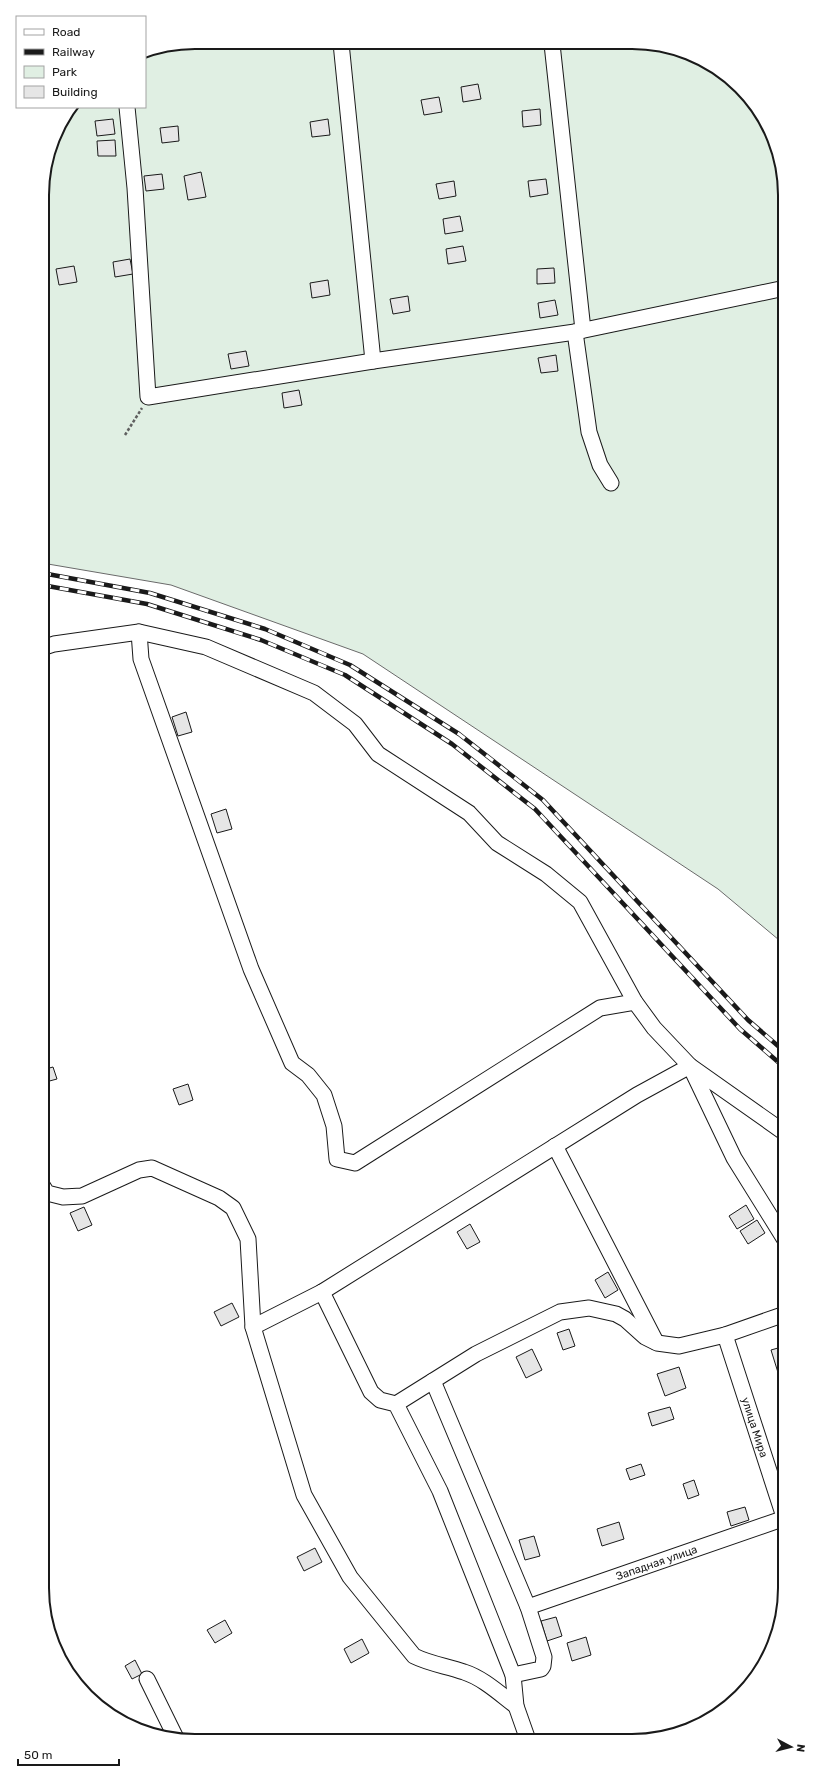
<svg xmlns="http://www.w3.org/2000/svg" width="827" height="1783" font-family="Rubik,sans-serif">
  <style>
    .green { fill: #e0efe3; stroke: #6a6a6a }
    .building { fill: #e6e6e6; stroke: #1a1a1a }
    .lines { fill: none; stroke-linecap: round; stroke-linejoin: round }
    .minor-casing { stroke: #1a1a1a; stroke-width: 17 }
    .path { stroke: #5f5f5f; stroke-width: 2.5; stroke-dasharray: 3 2; stroke-linecap: butt }
    .minor { stroke: #fff; stroke-width: 15 }
    .rail-casing { stroke: #1a1a1a; stroke-width: 4.5 }
    .rail { stroke: #fff; stroke-width: 3; stroke-dasharray: 9; stroke-linecap: butt }
    .labels { text-anchor: middle; dominant-baseline: central; stroke-width: 3; stroke-linejoin: round; paint-order: stroke }
    .street-label { font-size: 11px; fill: #1a1a1a; stroke: #fff }
    .rim { fill: none; stroke: #1a1a1a; stroke-width: 2 }
  </style>
  <rect width="100%" height="100%" fill="#fff"/>
  <!-- green -->
  <path class="green" d="M195,42L662,45L700,58L733,80L764,118L780,155L785,195V945L718,889L363,654L171,585L42,563V185L58,127L73,107H145V52Z"/>
  <!-- building -->
  <path class="building" d="M478,84L481,99L463,102L461,87Z
    M439,97L442,112L424,115L421,100Z
    M540,109L541,125L523,127L522,111Z
    M113,119L115,134L97,136L95,121Z
    M328,119L330,135L312,137L310,122Z
    M178,126L179,141L162,143L160,128Z
    M115,140L116,156H98L97,141Z
    M201,172L206,197L188,200L184,176Z
    M162,174L164,189L146,191L144,176Z
    M546,179L548,194L530,197L528,181Z
    M454,181L456,196L439,199L436,184Z
    M460,216L463,231L445,234L443,219Z
    M463,246L466,261L448,264L446,249Z
    M130,259L133,274L115,277L113,262Z
    M74,266L77,282L59,285L56,269Z
    M554,268L555,283L537,284V269Z
    M328,280L330,295L312,298L310,283Z
    M408,296L410,311L393,314L390,299Z
    M555,300L558,315L540,318L538,303Z
    M246,351L249,366L231,369L228,354Z
    M556,355L558,371L541,373L538,358Z
    M299,390L302,405L284,408L282,393Z
    M186,712L192,732L178,736L172,717Z
    M226,809L232,829L217,833L211,814Z
    M53,1067L57,1079L42,1083V1070Z
    M188,1084L193,1100L179,1105L173,1089Z
    M746,1205L754,1219L737,1229L729,1216Z
    M84,1207L92,1225L78,1231L70,1213Z
    M757,1220L765,1233L748,1244L740,1231Z
    M470,1224L480,1242L467,1249L457,1232Z
    M608,1272L618,1290L605,1298L595,1280Z
    M232,1303L239,1317L221,1326L214,1312Z
    M569,1329L575,1346L563,1350L557,1333Z
    M785,1346V1377L780,1379L771,1350Z
    M532,1349L542,1370L526,1378L516,1357Z
    M679,1367L686,1388L665,1396L657,1374Z
    M670,1407L674,1419L652,1426L648,1413Z
    M641,1464L645,1475L630,1480L626,1469Z
    M694,1480L699,1495L688,1499L683,1484Z
    M745,1507L749,1520L731,1526L727,1512Z
    M619,1522L624,1539L602,1546L597,1529Z
    M534,1536L540,1556L525,1560L519,1540Z
    M315,1548L322,1562L304,1571L297,1557Z
    M556,1617L562,1636L547,1641L541,1621Z
    M225,1620L232,1633L215,1643L207,1630Z
    M586,1637L591,1655L572,1661L567,1643Z
    M362,1639L369,1653L351,1663L344,1649Z
    M135,1660L142,1674L132,1679L125,1666Z"/>
  <g class="lines">
    <defs>
      <g id="minor">
        <path d="M341,43L373,361"/>
        <path d="M552,44L583,330"/>
        <path d="M127,107L135,188L148,397L373,361L575,332L785,288"/>
        <path d="M575,332L589,432L600,465L611,483"/>
        <path d="M139,632L141,659L251,969L292,1063L308,1075L324,1095L334,1126L337,1159L355,1163L600,1008L635,1002"/>
        <path d="M42,648L54,644L139,632L206,647L314,693L355,724L378,754L469,813L497,843L546,874L580,902L635,1002L654,1028L690,1066L785,1133"/>
        <path d="M555,1146L656,1342"/>
        <path d="M42,1185L47,1193L63,1197L82,1196L139,1170L152,1168L219,1198L233,1208L248,1239L253,1327L304,1495L350,1577L414,1656C430,1664 447,1666 464,1672C483,1678 500,1694 516,1706"/>
        <path d="M322,1292L371,1392L380,1400L396,1404L440,1491L513,1675L516,1706L528,1740"/>
        <path d="M253,1327L322,1292L637,1095L690,1066L734,1158L785,1240"/>
        <path id="s1" d="M725,1335L785,1520"/>
        <path d="M433,1381L528,1607L544,1657L543,1666L541,1669L513,1675"/>
        <path d="M396,1404L476,1354L560,1312L589,1308L616,1314L625,1319L645,1337L657,1343L679,1346L725,1335L785,1314"/>
        <path id="s2" d="M528,1607L785,1518"/>
        <path d="M147,1679L176,1738"/>
      </g>
    </defs>
    <!-- minor casing -->
    <use href="#minor" class="minor-casing"/>
    <!-- path -->
    <path class="path" d="M125,435L142,408"/>
    <!-- minor -->
    <use href="#minor" class="minor"/>
    <defs>
      <path id="rail" d="M42,573L150,593L265,629L350,665L459,734L543,800L748,1020L785,1052
        M42,585L147,604L261,640L345,675L452,744L535,809L740,1029L785,1068"/>
    </defs>
    <!-- rail casing -->
    <use href="#rail" class="rail-casing"/>
    <!-- rail -->
    <use href="#rail" class="rail"/>
  </g>
  <g class="labels">
    <!-- street labels -->
    <g class="street-label">
      <text stroke="none"><textPath href="#s1" startOffset="97">улица Мира</textPath></text>
      <text stroke="none"><textPath href="#s2" startOffset="136">Западная улица</textPath></text>
    </g>
  </g>
  <!-- crop -->
  <path d="M0 0H827V1783H0ZM195 49H632A146 146 0 0 1 778 195V1588A146 146 0 0 1 632 1734H195A146 146 0 0 1 49 1588V195A146 146 0 0 1 195 49Z" fill="#fff" fill-rule="evenodd"/>
  <path class="rim" d="M195 49H632A146 146 0 0 1 778 195V1588A146 146 0 0 1 632 1734H195A146 146 0 0 1 49 1588V195A146 146 0 0 1 195 49Z"/>
  <!-- legend -->
  <rect x="16" y="16" width="130" height="92" fill="#ffffff" stroke="#a3a3a3"/>
  <rect x="24" y="29" width="20" height="6" fill="#ffffff" stroke="#a3a3a3"/>
  <text x="52" y="36" font-size="12" fill="#1a1a1a">Road</text>
  <rect x="24" y="49" width="20" height="6" fill="#1a1a1a" stroke="#a3a3a3"/>
  <text x="52" y="56" font-size="12" fill="#1a1a1a">Railway</text>
  <rect x="24" y="66" width="20" height="12" fill="#e0efe3" stroke="#a3a3a3"/>
  <text x="52" y="76" font-size="12" fill="#1a1a1a">Park</text>
  <rect x="24" y="86" width="20" height="12" fill="#e6e6e6" stroke="#a3a3a3"/>
  <text x="52" y="96" font-size="12" fill="#1a1a1a">Building</text>
  <!-- north arrow -->
  <g transform="translate(791 1747) rotate(97)" stroke="#ffffff" stroke-width="3" paint-order="stroke">
  <path d="M0-3L7 15L0 10L-7 15Z" fill="#1a1a1a"/>
  <text y="-6" font-size="11" font-weight="bold" text-anchor="middle" fill="#1a1a1a">N</text>
  </g>
  <!-- scale -->
  <path d="M18 1759v6h101v-6" fill="none" stroke="#1a1a1a" stroke-width="2"/>
  <text x="24" y="1759" font-size="12" fill="#1a1a1a" stroke="#ffffff" stroke-width="3" paint-order="stroke">50 m</text>
</svg>
